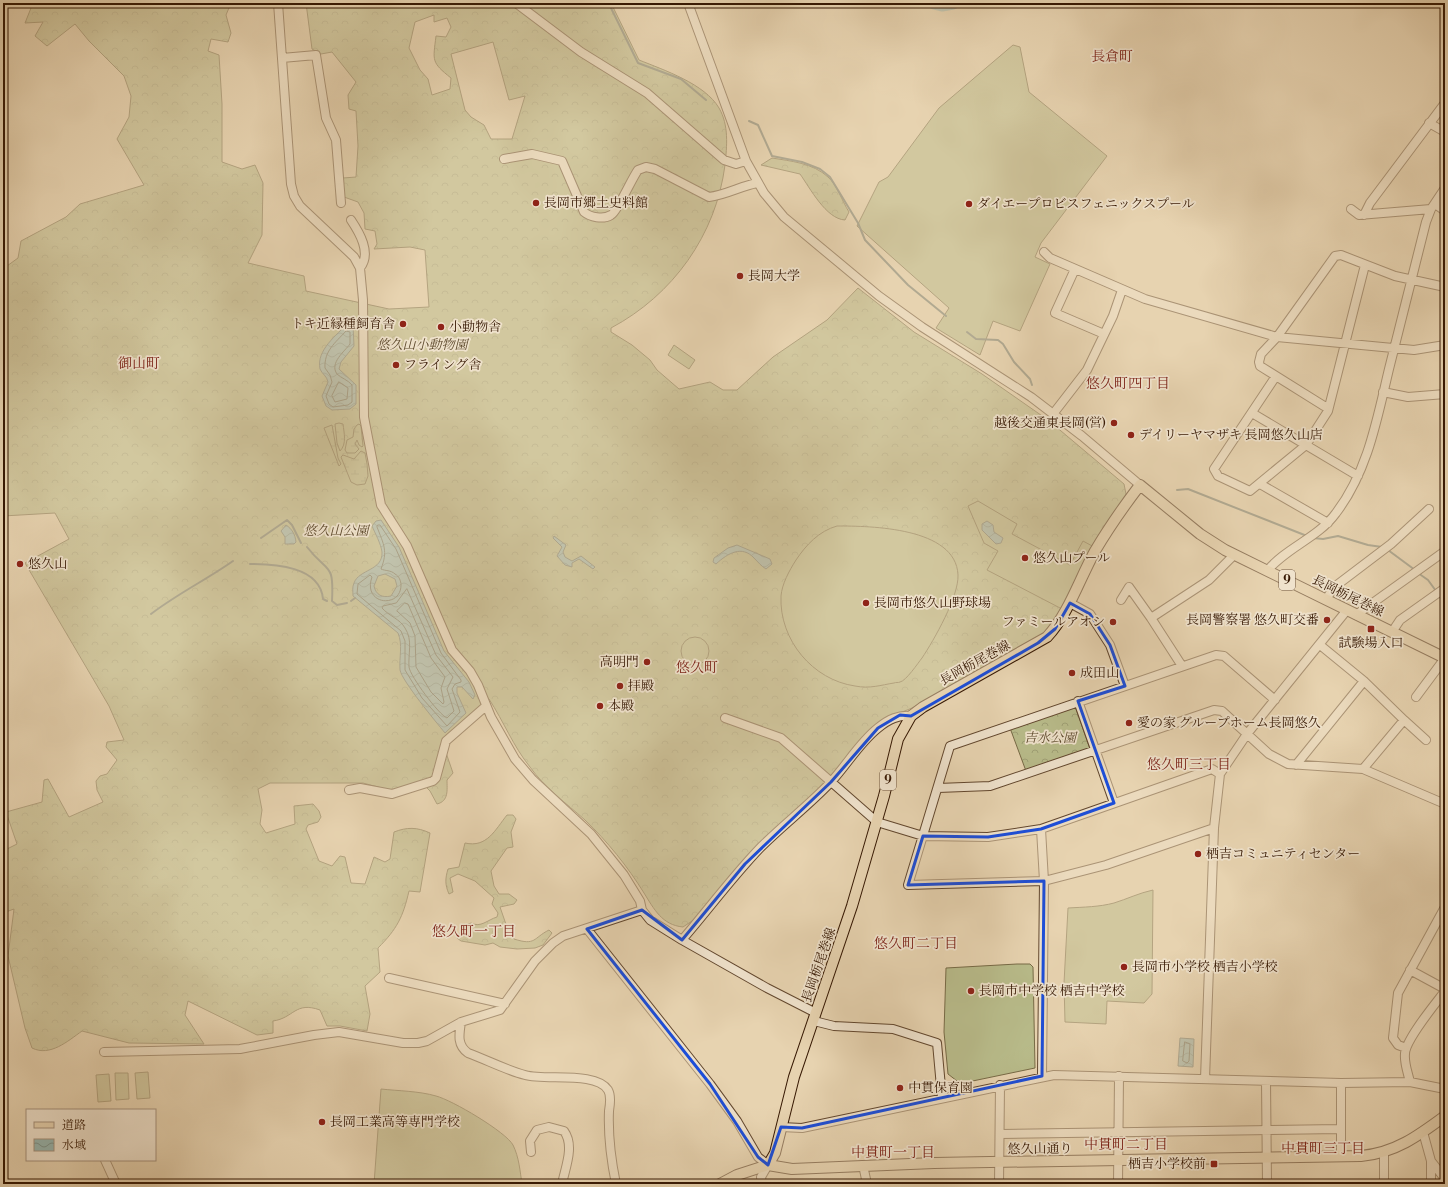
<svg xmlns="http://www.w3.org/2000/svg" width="1448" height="1187" font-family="'Libre Bodoni','Noto Serif JP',serif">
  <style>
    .forest { fill: url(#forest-crowns); stroke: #776a46; fill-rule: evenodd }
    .wetland { fill: url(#wetland-marsh); stroke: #776a46 }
    .pitch { fill: #b8bb8a; stroke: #776a46 }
    .water { fill: url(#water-waves); stroke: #70776b; fill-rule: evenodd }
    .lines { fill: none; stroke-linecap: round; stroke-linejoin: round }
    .shore { stroke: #66685a; stroke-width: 1 }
    .stream { stroke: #70776b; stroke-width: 2 }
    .river { stroke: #97b7b1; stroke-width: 13 }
    .minor-casing { stroke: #62472e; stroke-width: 10 }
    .major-casing { stroke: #361803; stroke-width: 12 }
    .minor { stroke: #efe2cc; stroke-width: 8 }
    .major { stroke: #e7d3b0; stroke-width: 10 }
    .marked { fill: none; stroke: #1d4ed8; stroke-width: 3; stroke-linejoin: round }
    .poi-dot { fill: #8f2418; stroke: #efe2cc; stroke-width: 1.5 }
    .labels { text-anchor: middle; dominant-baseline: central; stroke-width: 3.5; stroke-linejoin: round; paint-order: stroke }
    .shield { fill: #efe2cc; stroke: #6e553f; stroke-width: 1 }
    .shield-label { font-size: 12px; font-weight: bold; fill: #361803 }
    .poi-label { font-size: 13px; fill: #361803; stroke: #efe2cc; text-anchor: start }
    .park-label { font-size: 13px; font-style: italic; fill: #5d492c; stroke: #efe2cc }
    .street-label { font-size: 13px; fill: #361803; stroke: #efe2cc }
    .neighbourhood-label { font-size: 14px; fill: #7a1f14; stroke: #efe2cc }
  </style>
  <defs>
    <pattern id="forest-crowns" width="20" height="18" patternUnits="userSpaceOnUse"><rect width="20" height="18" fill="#b8bb8a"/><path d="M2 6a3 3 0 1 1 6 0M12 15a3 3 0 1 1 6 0" fill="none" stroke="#9fa075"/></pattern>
    <pattern id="wetland-marsh" width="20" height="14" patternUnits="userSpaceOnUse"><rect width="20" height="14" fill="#b8bb8a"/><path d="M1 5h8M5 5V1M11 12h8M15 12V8" fill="none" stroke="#9fa075"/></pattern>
    <pattern id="water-waves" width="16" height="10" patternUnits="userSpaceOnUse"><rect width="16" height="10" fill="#97b7b1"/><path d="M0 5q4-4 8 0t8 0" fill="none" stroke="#7c948e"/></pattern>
  </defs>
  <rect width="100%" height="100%" fill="#e7d3b0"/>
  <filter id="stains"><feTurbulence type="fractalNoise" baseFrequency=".005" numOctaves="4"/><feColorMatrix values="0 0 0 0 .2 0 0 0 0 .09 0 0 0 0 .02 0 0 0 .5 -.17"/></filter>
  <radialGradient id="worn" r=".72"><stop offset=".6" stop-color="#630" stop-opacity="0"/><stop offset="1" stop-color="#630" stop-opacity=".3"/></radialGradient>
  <!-- forest -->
  <path class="forest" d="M33,3H231L226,15L231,33L228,42L211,39L208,51L219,55L222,104V162L242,169L255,165L263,183L262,235L248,263L304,276L306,291L389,309L429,307L425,250L410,247L374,249L377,244L375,231L365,229L364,213L358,202L344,197L343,178L356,177L358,146L356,111L349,109L348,95L356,82L332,52L321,54L312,49L306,3H611L639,60C664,70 705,84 719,108C729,125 727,146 725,165C716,235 673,295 611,328V332L632,345L650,360L657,370L679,389L710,382L723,390H737L773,357L827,320L858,288L914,332L982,374L1048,420L1124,484L1127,499L1052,625L1042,635L912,708L887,718L698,917L683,927C662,925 654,909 644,893C628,867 607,841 585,820C566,803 545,788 530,767C513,746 504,722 489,699L451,733L443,744L453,773L447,780C447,790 449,801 437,804L430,791L422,783L393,791L363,783H270L258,789L262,810L260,824L266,833L295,824L294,806L313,804L319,811L321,817L318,822L308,825L306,829L319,861L332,866L340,856L345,857L351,883L365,884L374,857L385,862L390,859L394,832C407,827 417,827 430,833L420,892L409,891C403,917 397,929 378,948L380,972L365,986L370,1014L367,1031L340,1026H327L320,1010C295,1001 294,1018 273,1021V1033L257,1035L188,1001L185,1015L204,1044L129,1043L82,1031C68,1041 50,1057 32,1048L25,1028L8,956L14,909L3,913V851L17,844L6,812L42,802L44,780L48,779L69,817L103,802L97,790L96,781L100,776L107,774L117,760L106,747L107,742L124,740L109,706L25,563L69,539L55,513L3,516V274L7,266L18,258L21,241L66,217L80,204L144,185L117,139L129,117L131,96L124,76L89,41L75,24L47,46L35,36L43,22L25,23ZM434,15V22L447,18L451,27L446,37L436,36C433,61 431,62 451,78L450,89L432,95L428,79L420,70L409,48L415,22ZM493,42L509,100L525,96L512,139H491L484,125L471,117L465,110L451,54Z
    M772,158C790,161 813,163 828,177C837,185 842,201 849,212L845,220C826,219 810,188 800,174L761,165Z
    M1075,706L1090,749L1026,771L1010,728Z
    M507,815H513L516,819L511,832L513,847L507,848L491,871L494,886L499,894H509L517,900L514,904L500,907L509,933L514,939C536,946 533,938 549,930L552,933L543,945L535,948L517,949L500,947L493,943L485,945L461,941L457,938L464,926L471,923C481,928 487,920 497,917L498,913L492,904L494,898L475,881L458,874L450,878L453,892L449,894C445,885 445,879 448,869L459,867L465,843C487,848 495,830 507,815Z"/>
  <!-- wetland -->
  <path class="wetland" d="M339,423L343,424C344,433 347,444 340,451L337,443L335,424Z
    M332,425L338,458L341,464L339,466L324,428Z
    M357,425L359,424L361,426L363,446L362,447L359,445L357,440L355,444L359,449L355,453H347L345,450L347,440L353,437L354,429Z
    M361,451L365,453L367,464L368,476L365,484L357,485L351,482L341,457L343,455L354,459Z"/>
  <!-- pitch -->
  <path class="pitch" d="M1013,45L1020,47L1029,92L1107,156L1041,243L1035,257L1050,264L1020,331L993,321L980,355L936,328L949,308L857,226L879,182L888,177L939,108Z
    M674,345L695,360L689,369L668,355Z
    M978,501L1017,524L1012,534L1070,565L1083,541L1094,547L1062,609L987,570L998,551L984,543L968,506Z
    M837,526C870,526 956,527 958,575C959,596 934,640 922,658C918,663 906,681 900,682C898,683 896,682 894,683C881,685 870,689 855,686C813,680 779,640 781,596C782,584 789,571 796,560C806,545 819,531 837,526Z
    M681 651a14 14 0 1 1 28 0a14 14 0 1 1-28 0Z
    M1153,890L1152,994L1144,1003L1107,1001L1106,1024L1065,1022L1064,983L1068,908C1084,907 1099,907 1114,903C1127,899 1139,893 1153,890Z
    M1017,964H1030L1033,967L1035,1068L963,1083L957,1081L948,1074L944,1032L946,968Z
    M148,1072L150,1098L137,1099L135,1073Z
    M115,1073H128L129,1099L116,1100Z
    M109,1074L111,1101L98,1102L96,1075Z
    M381,1089C399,1091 419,1091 436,1096C452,1100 506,1132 513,1145C519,1157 520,1171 522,1184H374Z"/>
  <!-- water -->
  <path class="water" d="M348,323H352L353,325L354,346L341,362L339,369L356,385V404L350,409L332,410L326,406L322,396L328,382C327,376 322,374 320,369C316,350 337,335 348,323Z
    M381,520L399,547L444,651L469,682L475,695L473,699L462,687H457V693L466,713L445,733C436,722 402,681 400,670C399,657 403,645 398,633L353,596C353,592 352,587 354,583C359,569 383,571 382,552C381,544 375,533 372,526L376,521ZM385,574L395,579L397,586L391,596C382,598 376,595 374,586L378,576Z
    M987,521L993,525L994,532L1003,538L1001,543L996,544L982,530V524Z
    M286,525C292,529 295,534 296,542L294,544H285V537L281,531Z
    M554,536L566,545L563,552L565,557L572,561L581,556L595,567L593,569L579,559L572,563V567L565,565L557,556L562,547L553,538Z
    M737,545L770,559L772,564L766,569C761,566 758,562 754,558C742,545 728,553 716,564L713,562L714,558L728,548Z
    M1180,1038L1194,1039L1193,1067L1178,1066Z"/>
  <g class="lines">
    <!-- shore -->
    <path class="shore" d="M346,331L350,332V344C345,351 329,363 337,374C341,378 348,380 352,385V402L348,405L333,407L329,404L326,396L332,382L330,375L325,368C324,351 335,343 346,331Z
      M339,382L348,388L347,399L335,402L332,396Z
      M378,525H380L396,549L441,653L461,680V682L455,684L452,689L460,712L447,726L422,698L405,670V641L401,631L357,594L358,584L370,575L372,577C362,605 401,609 401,585C401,581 399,576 395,574C391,570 385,571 381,569C388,551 384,545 377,527Z
      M407,589L436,655L453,677L447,689L454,711L447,718C439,715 410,676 409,667C408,654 413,640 405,628C400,619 389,616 382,608L383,606L396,603Z
      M405,603L408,604L431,658L445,677L441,688L444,702L443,704L431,692L416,667L415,636L410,623L397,611Z
      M1185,1042L1190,1044L1189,1061L1187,1063L1183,1061Z"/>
    <!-- stream -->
    <path class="stream" d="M605,3L610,6L638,63L681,79L706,100
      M749,121L758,125L772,156L802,162L820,169L830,177L858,223L865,240L908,285L946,316
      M967,332L976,339L998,340L1003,344L1014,362L1030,379L1032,385
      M1177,490L1188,489L1307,536
      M261,538L287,520L292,525L301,543
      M1313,538L1323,539L1338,536L1368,545L1382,547
      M307,547C328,574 334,561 332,601L337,605L347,603
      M1388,550L1415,570
      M250,564C274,564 320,566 323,599L327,601
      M1418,573L1428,580L1436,591
      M1438,595L1445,603
      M351,601L355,598
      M151,614C177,594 206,580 233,561"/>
    <!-- river -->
    <path class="river" d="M934,3L942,5L953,3"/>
    <defs>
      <path id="minor" d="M278,3L291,184L294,196L300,206L354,257L360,268L363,300L364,417L381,505L407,546L452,650L470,671L478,685L491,717L515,759L533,780L591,834L624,875L640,901L642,910L650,920L682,940L767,988L816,1013
        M516,3L581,52L647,93L724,160L736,164L746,161
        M688,3L746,161L764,193L784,217L879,296L922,327L1031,397L1082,436L1140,485
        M282,58L316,55L326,118L336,140L341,203
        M1429,123L1445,132
        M504,159L532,154L562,161L584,212C590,217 603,220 611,215C617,212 632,178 638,170L646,167L655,169L709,197C726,195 741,186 757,183
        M1435,204L1445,211
        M1351,209L1359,215L1431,209
        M1364,215L1370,203L1445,103
        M351,220C359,232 372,253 360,268
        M1044,252L1050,258L1145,299L1277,337L1414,350L1445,345
        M1075,269L1055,313L1104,334
        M1276,376L1214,469L1218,476L1250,491L1306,445L1328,411L1365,265
        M1383,392L1408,397L1445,394
        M1329,406H1324L1260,366L1259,362L1261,354L1277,337L1335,256L1341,255L1395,276L1445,287
        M1252,413L1358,476
        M1053,414L1087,370L1113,316L1122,290
        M1260,484L1328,523
        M1267,571C1287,547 1318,538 1336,513C1368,471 1377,419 1389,369C1401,320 1414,271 1426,222L1431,209L1445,188
        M1121,600L1129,587L1151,618
        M1326,600L1333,588L1391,544L1429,509
        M1070,603L1090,614L1110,645L1125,686
        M1356,615L1445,551
        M1392,632L1400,620L1445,588
        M1320,645L1364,681L1404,720L1363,769
        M1182,666L1151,618L1209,580L1234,555
        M1416,697L1445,658
        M1078,701L1114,803
        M725,718L781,738L877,822L923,836L988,837L1041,829L1212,769L1220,774
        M1404,720L1426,740
        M1296,765L1364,681
        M938,788L990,786L1214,710L1222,711L1269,754L1288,764L1363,769L1445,804
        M349,790L360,788L392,794L433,781L436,778L446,741L486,706
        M1214,828L1106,865L1044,881L908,885L950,746L1216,655L1224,656L1275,700
        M1041,829L1044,881L1042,1076
        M587,929L710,1084L737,1121L758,1157L768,1165L761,1177L762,1184
        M682,940C708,910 733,876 761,847C783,825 808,806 830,783C847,765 859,743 878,728C889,719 898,715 911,716
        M1410,970L1445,989
        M389,978L505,1004
        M814,1021L834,1026L893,1029L937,1043L942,1098
        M461,1022C459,1035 457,1045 468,1053C487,1060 506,1070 525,1075C545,1081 596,1071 608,1090C611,1095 610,1105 609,1111C608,1135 611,1160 616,1184
        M1406,1048L1398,1045L1393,1038L1398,993L1445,907
        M104,1052L240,1049L314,1035L339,1032L403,1043H418L427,1041L461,1022L500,1010L535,961L553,943L563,936L642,910
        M1205,1079L1214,828L1220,774L1247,734L1347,610
        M1266,1081L1267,1184
        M1410,1082C1408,1073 1404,1063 1405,1054C1405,1040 1436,1003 1445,991
        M1341,1083V1157
        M781,1127L802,1128L1054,1075L1341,1083L1410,1082L1445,1089
        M1423,1132L1431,1161V1184
        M1001,1134L1340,1129
        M531,1152L530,1141L537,1130L549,1127L564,1131C575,1146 565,1168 562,1184
        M105,1160L116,1184
        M1431,1161L1445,1179
        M863,1165L867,1184
        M999,1184L1000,1085
        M1118,1184L1119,1076
        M1384,1184V1153"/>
      <path id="major" d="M768,1165L792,1169L934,1163L1361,1156C1395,1153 1418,1136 1445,1116
        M720,1184L737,1175L768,1165L775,1153L794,1077L852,906L884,796L898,739L911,716L923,707L1047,637C1069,613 1079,580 1095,551C1108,529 1124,506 1140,485L1200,534L1225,550L1445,658"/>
    </defs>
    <!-- minor casing -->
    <use href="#minor" class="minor-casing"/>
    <!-- major casing -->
    <use href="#major" class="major-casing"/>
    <!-- minor -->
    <use href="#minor" class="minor"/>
    <!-- major -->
    <use href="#major" class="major"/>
  </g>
  <!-- marked area -->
  <path d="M0 0H1448V1187H0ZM1070,603L1090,614L1110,645L1125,686L1078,701L1114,803L1041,829L988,837L923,836L908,885L1044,881L1042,1076L802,1128L781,1127L768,1165L758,1157L710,1084L587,929L642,910L682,940L745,864L831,782L878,728L900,715L911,716L1038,643L1055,629Z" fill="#e7d3b0" fill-opacity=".55" fill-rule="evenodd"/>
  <path class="marked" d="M1070,603L1090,614L1110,645L1125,686L1078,701L1114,803L1041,829L988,837L923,836L908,885L1044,881L1042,1076L802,1128L781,1127L768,1165L758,1157L710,1084L587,929L642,910L682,940L745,864L831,782L878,728L900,715L911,716L1038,643L1055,629Z"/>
  <!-- markers -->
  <g class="poi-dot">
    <circle cx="536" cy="203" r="4"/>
    <circle cx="969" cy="204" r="4"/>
    <circle cx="740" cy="276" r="4"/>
    <circle cx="403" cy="324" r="4"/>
    <circle cx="441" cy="327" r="4"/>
    <circle cx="396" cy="365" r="4"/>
    <circle cx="1114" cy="423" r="4"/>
    <circle cx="1131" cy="435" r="4"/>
    <circle cx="1025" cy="558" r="4"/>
    <circle cx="20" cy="564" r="4"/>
    <circle cx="866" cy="603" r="4"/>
    <circle cx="1327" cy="620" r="4"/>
    <circle cx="1113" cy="622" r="4"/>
    <rect x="1367" y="625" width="8" height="8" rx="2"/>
    <circle cx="647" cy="662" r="4"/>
    <circle cx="1072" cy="673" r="4"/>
    <circle cx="620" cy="686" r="4"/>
    <circle cx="600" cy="706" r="4"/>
    <circle cx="1129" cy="723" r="4"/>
    <circle cx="1198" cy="854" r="4"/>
    <circle cx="1124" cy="967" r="4"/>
    <circle cx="971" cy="991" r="4"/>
    <circle cx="900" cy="1088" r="4"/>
    <circle cx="322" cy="1122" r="4"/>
    <rect x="1210" y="1160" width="8" height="8" rx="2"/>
  </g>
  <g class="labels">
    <!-- shield labels -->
    <g class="shield">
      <rect x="1279" y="570" width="16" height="20" rx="3"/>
      <rect x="880" y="770" width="16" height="20" rx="3"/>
    </g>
    <g class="shield-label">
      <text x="1287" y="580">9</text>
      <text x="888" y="780">9</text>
    </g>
    <!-- poi labels -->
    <g class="poi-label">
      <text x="544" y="203">長岡市郷土史料館</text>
      <text x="977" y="204">ダイエープロビスフェニックスプール</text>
      <text x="748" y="276">長岡大学</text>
      <text x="395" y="324" text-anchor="end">トキ近縁種飼育舎</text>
      <text x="449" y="327">小動物舎</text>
      <text x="404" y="365">フライング舎</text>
      <text x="1106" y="423" text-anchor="end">越後交通東長岡(営)</text>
      <text x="1139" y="435">デイリーヤマザキ 長岡悠久山店</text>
      <text x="1033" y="558">悠久山プール</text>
      <text x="28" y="564">悠久山</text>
      <text x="874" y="603">長岡市悠久山野球場</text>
      <text x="1319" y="620" text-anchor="end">長岡警察署 悠久町交番</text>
      <text x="1105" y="622" text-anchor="end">ファミールアオシ</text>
      <text x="1371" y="643" text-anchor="middle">試験場入口</text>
      <text x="639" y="662" text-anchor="end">高明門</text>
      <text x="1080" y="673">成田山</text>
      <text x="628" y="686">拝殿</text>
      <text x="608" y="706">本殿</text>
      <text x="1137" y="723">愛の家 グループホーム長岡悠久</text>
      <text x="1206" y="854">栖吉コミュニティセンター</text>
      <text x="1132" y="967">長岡市小学校 栖吉小学校</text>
      <text x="979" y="991">長岡市中学校 栖吉中学校</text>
      <text x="908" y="1088">中貫保育園</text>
      <text x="330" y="1122">長岡工業高等専門学校</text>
      <text x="1206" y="1164" text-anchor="end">栖吉小学校前</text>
    </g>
    <!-- park labels -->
    <g class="park-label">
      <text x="422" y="345">悠久山小動物園</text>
      <text x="336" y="531">悠久山公園</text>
      <text x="1050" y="738">吉水公園</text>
    </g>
    <!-- street labels -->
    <g class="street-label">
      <text transform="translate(1348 596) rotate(26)">長岡栃尾巻線</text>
      <text transform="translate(975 663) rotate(-29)">長岡栃尾巻線</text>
      <text transform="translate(819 965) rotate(-71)">長岡栃尾巻線</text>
      <text transform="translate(1040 1149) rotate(-1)">悠久山通り</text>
    </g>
    <!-- neighbourhood labels -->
    <g class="neighbourhood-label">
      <text x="1112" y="57">長倉町</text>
      <text x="139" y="364">御山町</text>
      <text x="1128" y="384">悠久町四丁目</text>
      <text x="697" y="668">悠久町</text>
      <text x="1189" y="765">悠久町三丁目</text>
      <text x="474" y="932">悠久町一丁目</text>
      <text x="916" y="944">悠久町二丁目</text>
      <text x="1126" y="1145">中貫町二丁目</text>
      <text x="1323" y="1149">中貫町三丁目</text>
      <text x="893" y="1153">中貫町一丁目</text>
    </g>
  </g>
  <!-- margin -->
  <rect width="1448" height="1187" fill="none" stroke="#e7d3b0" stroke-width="16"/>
  <rect x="4" y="4" width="1440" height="1179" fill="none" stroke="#361803" stroke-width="2"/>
  <rect x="8" y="8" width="1432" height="1171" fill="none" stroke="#361803"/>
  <!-- legend -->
  <rect x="26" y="1109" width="130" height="52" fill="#efe2cc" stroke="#a5917c"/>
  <rect x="34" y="1122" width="20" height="6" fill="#e7d3b0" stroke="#a5917c"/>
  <text x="62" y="1129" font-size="12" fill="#361803">道路</text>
  <rect x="34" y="1139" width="20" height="12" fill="url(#water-waves)" stroke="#a5917c"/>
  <text x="62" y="1149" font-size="12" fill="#361803">水域</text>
  <rect width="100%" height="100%" filter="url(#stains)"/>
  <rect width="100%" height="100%" fill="url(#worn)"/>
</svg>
